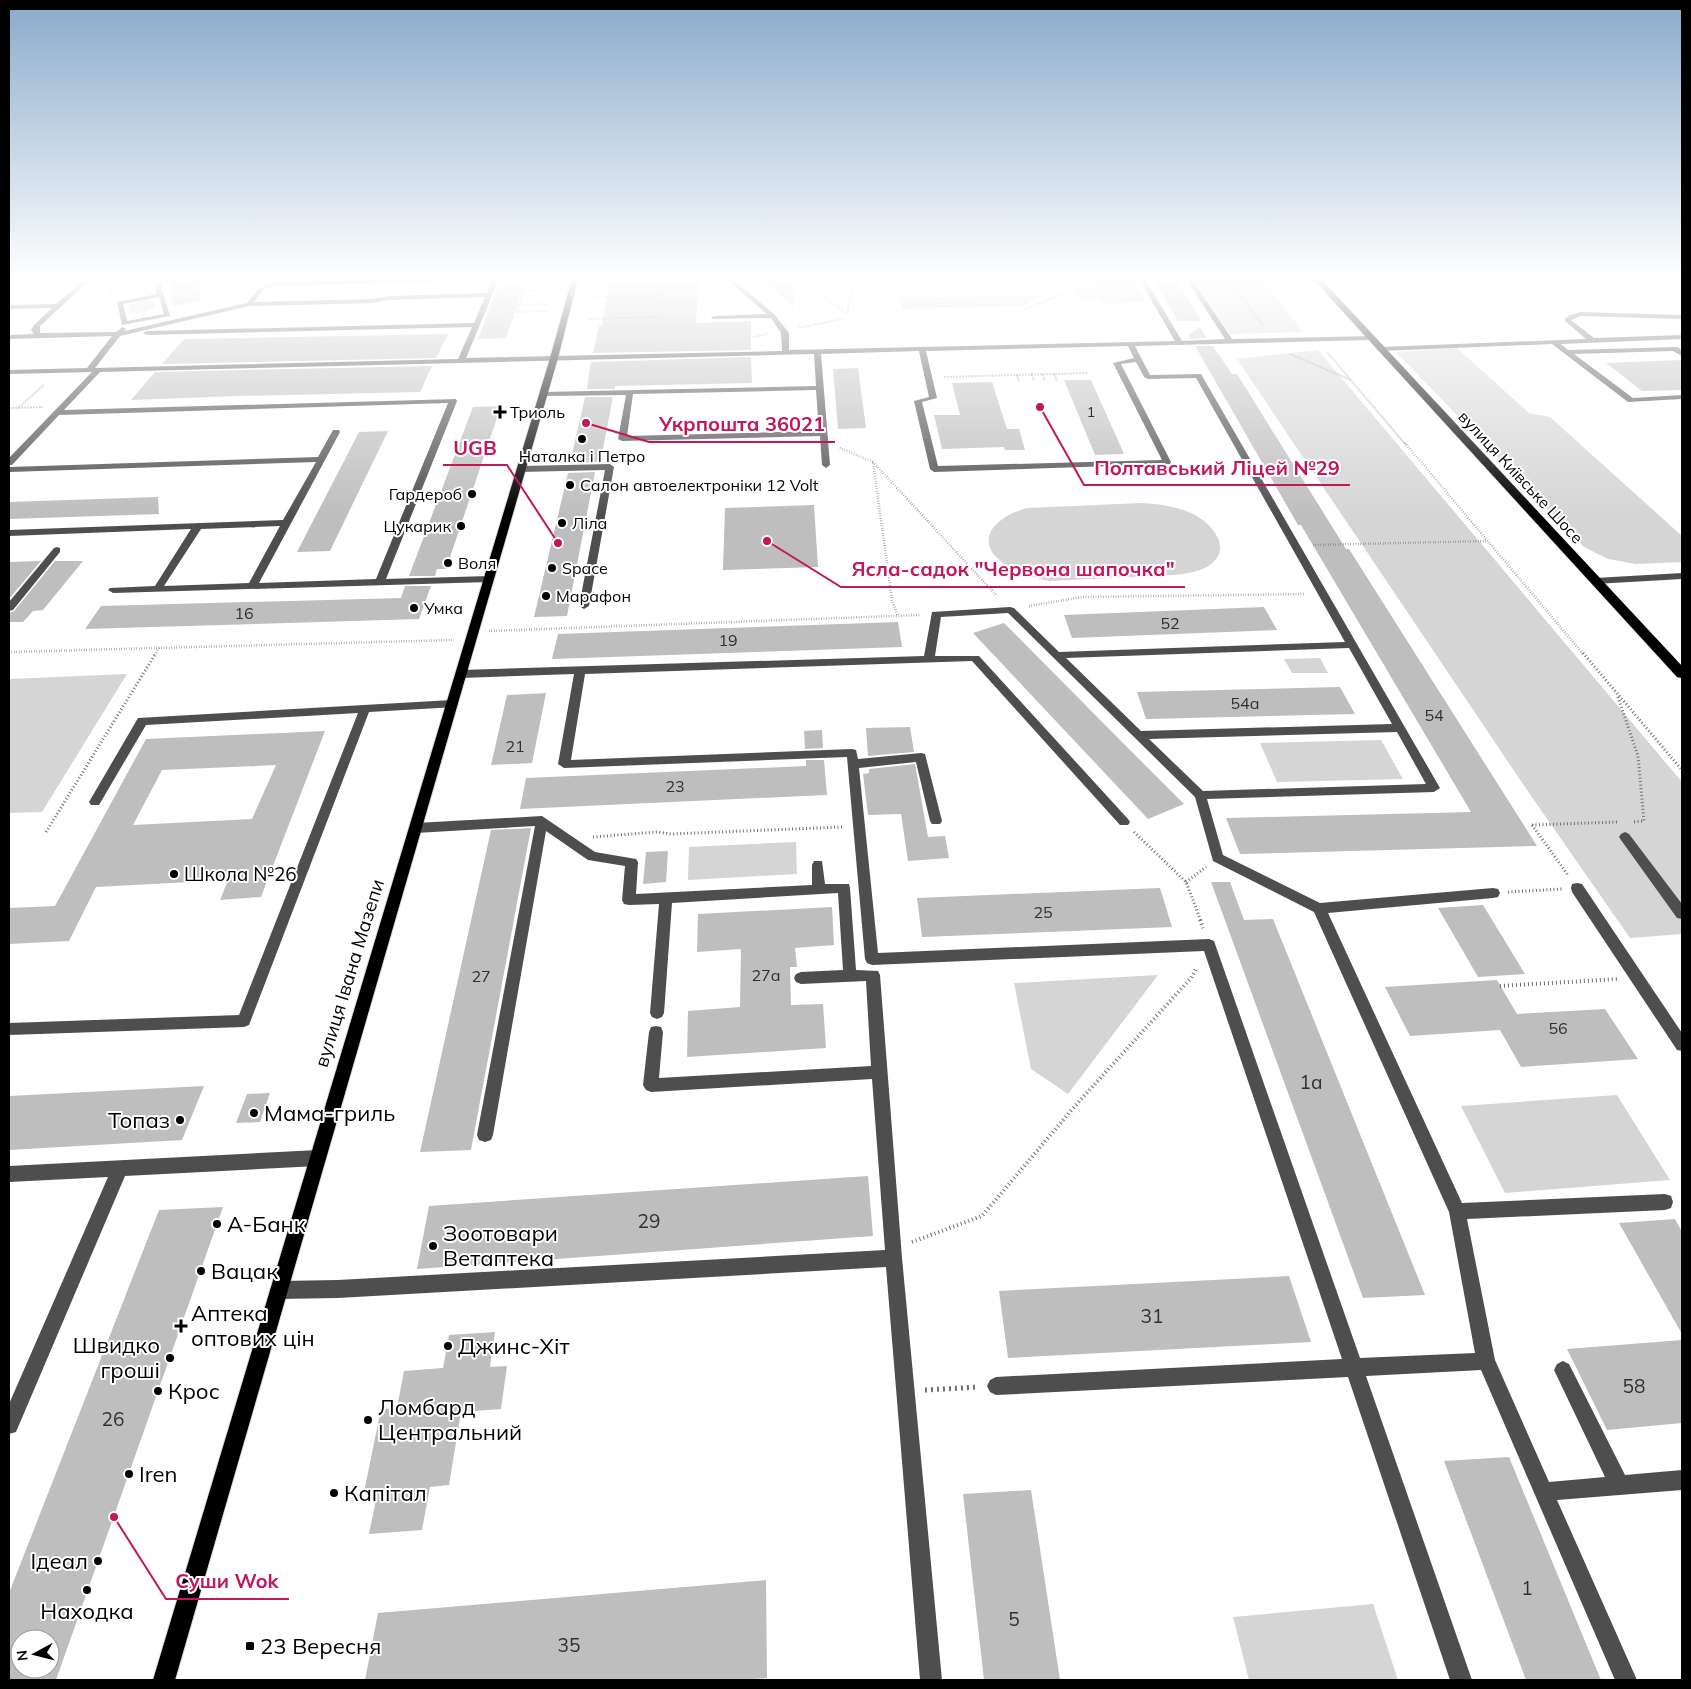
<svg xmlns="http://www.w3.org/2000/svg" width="1691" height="1689" font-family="Mulish,sans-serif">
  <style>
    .green { fill: #d5d5d5 }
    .building { fill: #bebebe; fill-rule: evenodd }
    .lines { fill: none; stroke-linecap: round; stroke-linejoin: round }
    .major-casing { stroke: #dbdbdb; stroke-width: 2 }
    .highway-casing { stroke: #dbdbdb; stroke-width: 1 }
    .path-far4 { stroke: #707070; stroke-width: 2; stroke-dasharray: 0.5 1; stroke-linecap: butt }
    .path-far3 { stroke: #707070; stroke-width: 2.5; stroke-dasharray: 0.5 2; stroke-linecap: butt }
    .path-far2 { stroke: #707070; stroke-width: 3; stroke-dasharray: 1 2.5; stroke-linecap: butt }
    .path-far1 { stroke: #707070; stroke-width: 4; stroke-dasharray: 1 3; stroke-linecap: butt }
    .path { stroke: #707070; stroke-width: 5; stroke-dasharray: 2 4; stroke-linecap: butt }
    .minor { fill: #4e4e4e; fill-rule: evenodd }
    .major { fill: #000; fill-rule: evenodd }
    .highway { fill: #000; fill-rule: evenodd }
    .poi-dot { fill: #000; stroke: #fff; stroke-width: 2 }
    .labels { text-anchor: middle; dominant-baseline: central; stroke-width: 4; stroke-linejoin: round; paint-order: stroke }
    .far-number-label { font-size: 14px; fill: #303030 }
    .far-poi-label { font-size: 16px; fill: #000; stroke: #fff; text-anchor: start }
    .far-street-label { font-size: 16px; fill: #000; stroke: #fff }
    .number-label { font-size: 16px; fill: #303030 }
    .poi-label { font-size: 19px; fill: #000; stroke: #fff; text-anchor: start }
    .street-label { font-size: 19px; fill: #000; stroke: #fff }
    .near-number-label { font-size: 19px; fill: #303030 }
    .near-poi-label { font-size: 22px; fill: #000; stroke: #fff; text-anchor: start }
    .leader { fill: none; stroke: #c2185b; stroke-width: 2 }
    .callout-dot { fill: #c2185b; stroke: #fff; stroke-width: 2 }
    .callout-label { font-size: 20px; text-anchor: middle; font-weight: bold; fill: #c2185b; stroke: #fff; stroke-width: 4; stroke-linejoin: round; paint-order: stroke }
  </style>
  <rect width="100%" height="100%" fill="#fff"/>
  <!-- green -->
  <path class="green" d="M1106,279H1133L1146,302L1103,304L1100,299L1081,300L1075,291Z
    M1193,279H1263L1303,332L1230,334Z
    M1042,295L1022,306L903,309L900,298Z
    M148,300L155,301V308L142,313L129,312L128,307L132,303Z
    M1457,348L1529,413L1550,417L1682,536V562L1636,564L1608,559L1584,547L1396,352Z
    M1318,350L1682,782V934L1630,938L1527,790L1237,359Z
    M1141,503C1158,504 1175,506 1191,513C1213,523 1236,551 1205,568C1195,572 1185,574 1174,575L1049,581C1035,578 1022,575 1009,567C970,543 993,517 1027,508Z
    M1320,658L1328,673H1292L1284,659Z
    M127,674L42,812L9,813V679Z
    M1381,740L1403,779L1277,782L1260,743Z
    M796,842L797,874L688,880L689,847Z
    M1158,975L1068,1094L1031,1069L1014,983Z
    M1617,1095L1670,1180L1505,1193L1461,1106Z
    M1373,1604L1398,1680H1249L1233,1617Z"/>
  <!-- building -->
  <path class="building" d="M170,279H198L201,301L173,306Z
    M610,279H699L696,323L751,321V350L593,353L599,326L602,325Z
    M761,279H792L794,307Z
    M1153,279H1176L1202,321H1178Z
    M524,285L506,338L478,339L498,286Z
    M1200,327L1207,338L1190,339L1188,335Z
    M448,334L436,358L162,364L184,339Z
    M1195,346H1213L1232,374H1237L1346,549H1349L1537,846L1240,854L1226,818L1471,812L1301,525H1298Z
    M751,357L752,383L615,386V389H587L591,362Z
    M1682,360V390L1642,391L1606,363Z
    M432,366L420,392L237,396L131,400L155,372Z
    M858,368L866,428L838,429L833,369Z
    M1064,380H1091L1124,454L1095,455Z
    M992,382L1007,429H1019L1025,450H1005L1004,447L942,449L934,415H960L952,383Z
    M585,397H613L601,459H598L597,462L570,463Z
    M501,406L446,569H437L435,576H409L473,407Z
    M388,431L330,551L297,552L359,432Z
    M595,472L567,616L534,617L568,473Z
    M158,497L159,514L9,519V502Z
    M814,505L818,567L723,570L725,508Z
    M41,561L9,599V562Z
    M55,561H83L43,610L33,611L23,622H9V613L14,611Z
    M405,586H431L419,619L85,629L101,606L401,598Z
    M1264,607L1277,630L1072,638L1064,615Z
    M898,622L902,647L552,659L558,634Z
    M1004,623L1124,744L1184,804L1148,819L973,633Z
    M1340,687L1355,714L1146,719L1137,692Z
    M546,693L532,763L491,765L507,695Z
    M910,727L914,752L868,756L866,728Z
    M822,730L823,748L805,749L804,731Z
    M325,731L261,897L220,900L228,880L96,887L69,941L9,944V908L55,906L146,739ZM276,765L252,819L133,825L162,770Z
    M806,760H824L827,795L520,809L526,778L806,766Z
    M915,764L928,837L945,836L949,858L908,861L901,814L868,815L863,774L869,773V769Z
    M531,828L471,1150L420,1152L491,830Z
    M668,851L666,882L643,884L646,852Z
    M1211,882H1230L1244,920L1273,919L1425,1295L1363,1298Z
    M1160,888L1172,927L922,937L917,898Z
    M1483,905L1525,974L1478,977L1438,908Z
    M832,907L834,945L795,948L797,967H790L791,1005L823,1004L826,1048L687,1057L688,1011L740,1007L741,949L697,952L698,914Z
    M1497,980L1517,1014L1605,1009L1638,1059L1521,1067L1500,1030L1410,1036L1385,987Z
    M204,1086L182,1140L9,1150V1096Z
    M270,1093L260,1122L236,1123L247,1094Z
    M868,1176L873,1236L417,1269L429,1206Z
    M223,1207L56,1680H9V1593L159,1210ZM20,1639H50V1669H20Z
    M1675,1219L1682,1232V1334L1619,1223Z
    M1289,1276L1311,1342L1008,1358L999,1291Z
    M495,1332L490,1367L507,1366L501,1409L461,1412L449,1485L430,1487L422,1530L369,1534L378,1490L364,1492L381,1409L397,1408L404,1371L443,1368L449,1335Z
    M1682,1340V1423L1607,1430L1567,1349Z
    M1509,1457L1601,1680H1526L1444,1461Z
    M1031,1490L1060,1680H984L963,1494Z
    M766,1580L767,1678L738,1680H365L378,1613Z"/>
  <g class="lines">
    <defs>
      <path id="major" d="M572,279H578L558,358L175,1680H153L550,358Z"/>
      <path id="highway" d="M1313,279H1321L1682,666V678L1677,677Z"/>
    </defs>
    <!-- major casing -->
    <use href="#major" class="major-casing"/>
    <!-- highway casing -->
    <use href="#highway" class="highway-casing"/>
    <!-- path-far4 -->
    <path class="path-far4" d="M110,279L112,295
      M528,279L517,312L546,311
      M801,279L847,314L854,279
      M1228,279L1264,327
      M1207,282L1214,279
      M1078,288L1097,279
      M522,291L552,290
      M595,297L663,295L665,279
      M517,305L548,304
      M1024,309L1078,289L1081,279
      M589,319L659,317
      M798,328L846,318
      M753,337L769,334
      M1327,352L1406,445
      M1290,354L1351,380
      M1031,374L1034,381
      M1042,374L1045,381
      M1054,374L1057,381
      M1017,375L1019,382
      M944,377L1088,373
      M9,408L43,407
      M18,408L44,385"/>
    <!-- path-far3 -->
    <path class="path-far3" d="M1405,443L1584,655
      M840,448L873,462L892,600L898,616
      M873,462L997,596
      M1313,545L1487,541
      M1029,606L1083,597L1305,594
      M489,631L920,615
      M9,652L453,640
      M155,655L159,648"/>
    <!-- path-far2 -->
    <path class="path-far2" d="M1583,653L1682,770
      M1618,697L1638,756L1644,821L1633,822
      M1532,825L1617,822
      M1532,825L1568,875
      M46,832L156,653
      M1134,832L1186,882L1201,921
      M593,837L657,832L671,834L843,827
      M1186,882L1206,867
      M1508,892L1562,889"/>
    <!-- path-far1 -->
    <path class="path-far1" d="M1200,920L1203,928
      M1500,986L1617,979
      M912,1242L982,1216L1075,1106L1191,978L1197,967"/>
    <!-- path -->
    <path class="path" d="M925,1390L979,1387"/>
    <!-- minor -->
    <path class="minor" d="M85,279H91L40,326V333L116,332L122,327L126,329L124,331L247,303L259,288L274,282L454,279L451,281L275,286L263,290L254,302L373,299L388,296L487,293L493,279H499L466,358L782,351L781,333L771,318L712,319L711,318L714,316L767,314L726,279H733L775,315L789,333V350L1175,341L1139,279H1145L1182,341L1225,339L1186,279H1192L1232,339L1374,336L1375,338L1371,340L1135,346L1150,375L1201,374L1440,788L1434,792L1207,799L1223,855L1320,903L1493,888L1498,889L1500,893L1498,897L1493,898L1328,913L1462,1203L1665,1194L1671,1196L1673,1202L1671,1208L1665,1210L1467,1219L1495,1360L1549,1482L1605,1477L1554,1370L1557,1364L1563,1361L1569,1364L1625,1475L1682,1470V1490L1557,1500L1637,1680H1615L1481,1370L1366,1376L1472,1680H1450L1348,1377L996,1395L990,1392L987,1386L990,1380L996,1377L1342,1359L1204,951L872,965L867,963L865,959L847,757L564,768L558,764L574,674L461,678L456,674L461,670L924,656L932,612L1010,607L1014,608L1059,652L1345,642L1196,378L1148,379L1144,377L1136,362L1121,364L1171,462L1170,464L934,472L930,469L914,401L929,397L919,351L821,354L830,465L826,468L822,465L820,436L622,441L618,439L626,395L544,396L540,394L544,392L816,386L814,354L100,372L64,410L456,399L457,401L386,579L489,576L494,579L489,582L113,593L108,590L110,588L155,586L191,529L9,536V530L283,520L316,462L9,472V467L318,457L333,430H339L340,432L259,583L376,579L448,403L59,415L12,465H9V458L92,372L9,374V370L87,368L112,336L9,339V335L34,334L31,330L35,324L52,308L9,309V305L56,304ZM485,297L474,323L147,331L143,333L147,335L472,327L458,359L95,368L120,336L249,306L373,303L388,300ZM1128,346L1134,358L1113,363L1162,460L938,466L922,402L937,398L926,351ZM816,390L819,431L627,436L633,394ZM280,526L249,583L164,586L201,529ZM1008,613L1195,797L1213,861L1314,912L1449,1212L1475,1353L1360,1358L1214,941L1209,939L878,953L859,768L916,762L930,821L932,824H940L942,821L925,754L921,753L858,759L856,750L852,749L571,760L585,674L972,661L1120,825H1128L1130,822L1128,819L979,656H935L941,617ZM1349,648L1392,724L1141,731L1066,658ZM1397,732L1426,784L1203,791L1149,739Z
      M158,283L161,285L170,316L122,325L117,302L157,294L155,285ZM159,297L164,314L127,321L123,304Z
      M1581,312L1682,315V319L1581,316L1571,320L1594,338L1682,335V339L1561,344L1568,350L1678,347L1682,351V356L1673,351L1574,354L1633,398L1682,395V399L1628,402L1552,344L1380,351L1376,349L1380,347L1586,339L1564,320L1569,315Z
      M610,464L614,467L589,606L584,609L579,606L605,470L521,472L517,469L521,466Z
      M57,547L60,548V552L13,610L9,611V602L54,548Z
      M1682,573V579L1595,584L1590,581L1595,578Z
      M452,700L458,704L456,707L369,712L249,1025L244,1027L9,1035V1023L239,1015L358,713L146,725L99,805H91L89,802L138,718Z
      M542,816L595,852L636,859L638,862L636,894L812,885V865L814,861H822L825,884H849L850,888L856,970L878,971L880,975L902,1258L942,1680H920L886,1267L338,1298L279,1299L273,1296L270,1290L273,1284L279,1281L338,1280L885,1250L872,1079L651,1092L646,1090L643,1085L649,1032L651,1027L656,1026L661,1027L663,1032L659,1078L871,1066L866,981L801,984L796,982L794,978L796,974L801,972L843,970L838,893L672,903L664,1013L662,1017L657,1019L652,1017L650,1013L659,904L629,905L624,904L622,900L625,866L588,860L546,831L493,1135L491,1140L485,1142L479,1140L477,1135L535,826L416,833L412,831L410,828L412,825L416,823Z
      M1625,832L1629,834L1682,904V919L1677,918L1621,840L1619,837L1621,834Z
      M1577,883L1582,884L1682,1033V1051L1677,1050L1572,892L1571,888L1572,884Z
      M318,1150L324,1153L326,1158L324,1163L318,1166L125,1176L16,1432L9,1434V1404L108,1177L9,1182V1166Z"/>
    <!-- major -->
    <use href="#major" class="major"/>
    <!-- highway -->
    <use href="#highway" class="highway"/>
  </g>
  <!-- sky -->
  <linearGradient id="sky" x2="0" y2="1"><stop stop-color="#89aaca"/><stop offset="0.54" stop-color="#fff"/><stop offset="1" stop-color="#fff" stop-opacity="0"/></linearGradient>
  <rect width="1691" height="515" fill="url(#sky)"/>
  <!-- markers -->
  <g class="poi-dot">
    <path d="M497.5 404.5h5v5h5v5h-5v5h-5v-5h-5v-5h5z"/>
    <circle cx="582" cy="439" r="5"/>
    <circle cx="570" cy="485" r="5"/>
    <circle cx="472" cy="494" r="5"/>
    <circle cx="562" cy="523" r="5"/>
    <circle cx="461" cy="526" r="5"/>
    <circle cx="448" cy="563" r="5"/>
    <circle cx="552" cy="568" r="5"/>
    <circle cx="546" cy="596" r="5"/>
    <circle cx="414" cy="608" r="5"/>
    <circle cx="174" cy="874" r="5"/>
    <circle cx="254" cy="1113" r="5"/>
    <circle cx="180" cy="1120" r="5"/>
    <circle cx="217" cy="1224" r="5"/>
    <circle cx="433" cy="1246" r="5"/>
    <circle cx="201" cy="1271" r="5"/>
    <path d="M178.5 1318.5h5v5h5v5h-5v5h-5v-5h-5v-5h5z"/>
    <circle cx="448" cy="1346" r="5"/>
    <circle cx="170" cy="1358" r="5"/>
    <circle cx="158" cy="1391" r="5"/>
    <circle cx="368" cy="1420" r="5"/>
    <circle cx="129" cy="1474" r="5"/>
    <circle cx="334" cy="1493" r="5"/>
    <circle cx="98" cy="1561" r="5"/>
    <circle cx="87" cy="1590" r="5"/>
    <rect x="245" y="1641" width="10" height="10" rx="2.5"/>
  </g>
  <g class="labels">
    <!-- far-number labels -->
    <g class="far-number-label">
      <text x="1091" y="412">1</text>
    </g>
    <!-- far-poi labels -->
    <g class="far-poi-label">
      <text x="510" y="412">Триоль</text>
      <text x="582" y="456" text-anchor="middle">Наталка і Петро</text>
      <text x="580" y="485">Салон автоелектроніки 12 Volt</text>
      <text x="462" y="494" text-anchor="end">Гардероб</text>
      <text x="572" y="523">Ліла</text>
      <text x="451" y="526" text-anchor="end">Цукарик</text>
      <text x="458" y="563">Воля</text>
      <text x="562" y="568">Space</text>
      <text x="556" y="596">Марафон</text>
      <text x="424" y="608">Умка</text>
    </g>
    <!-- far-street labels -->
    <g class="far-street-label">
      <text transform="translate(1521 477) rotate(47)">вулиця Київське Шосе</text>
    </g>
    <!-- number labels -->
    <g class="number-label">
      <text x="244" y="613">16</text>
      <text x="1170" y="623">52</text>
      <text x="728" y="640">19</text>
      <text x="1245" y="703">54а</text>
      <text x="1434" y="715">54</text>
      <text x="515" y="746">21</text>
      <text x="675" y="786">23</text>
      <text x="1043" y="912">25</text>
      <text x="766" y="975">27а</text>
      <text x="481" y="976">27</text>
      <text x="1558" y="1028">56</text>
    </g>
    <!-- poi labels -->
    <g class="poi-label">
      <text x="184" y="874">Школа №26</text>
    </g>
    <!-- street labels -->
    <g class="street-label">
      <text transform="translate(349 973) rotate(-73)">вулиця Івана Мазепи</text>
    </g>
    <!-- near-number labels -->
    <g class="near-number-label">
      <text x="1311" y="1082">1а</text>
      <text x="649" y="1221">29</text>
      <text x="1152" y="1316">31</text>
      <text x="1634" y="1386">58</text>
      <text x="113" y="1419">26</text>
      <text x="1527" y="1588">1</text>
      <text x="1014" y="1619">5</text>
      <text x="569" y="1645">35</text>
    </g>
    <!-- near-poi labels -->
    <g class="near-poi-label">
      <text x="264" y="1113">Мама-гриль</text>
      <text x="170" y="1120" text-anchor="end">Топаз</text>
      <text x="227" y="1224">А-Банк</text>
      <text x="443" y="1233">Зоотовари<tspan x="443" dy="25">Ветаптека</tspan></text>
      <text x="211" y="1271">Вацак</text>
      <text x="191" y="1313">Аптека<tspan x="191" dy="25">оптових цін</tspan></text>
      <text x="160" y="1345" text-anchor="end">Швидко<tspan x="160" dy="25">гроші</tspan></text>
      <text x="458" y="1346">Джинс-Хіт</text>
      <text x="168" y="1391">Крос</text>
      <text x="378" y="1407">Ломбард<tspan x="378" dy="25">Центральний</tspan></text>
      <text x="139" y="1474">Iren</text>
      <text x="344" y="1493">Капітал</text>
      <text x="88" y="1561" text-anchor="end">Ідеал</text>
      <text x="87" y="1611" text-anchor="middle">Находка</text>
      <text x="260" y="1646">23 Вересня</text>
    </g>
  </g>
  <!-- callouts -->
  <path class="leader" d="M586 423L649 442H835M558 543L507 465H443M1040 407L1084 485H1350M767 541L841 587H1185M114 1517L166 1599H289"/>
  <g class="callout-dot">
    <circle cx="586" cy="423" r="5"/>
    <circle cx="558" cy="543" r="5"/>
    <circle cx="1040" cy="407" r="5"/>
    <circle cx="767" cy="541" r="5"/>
    <circle cx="114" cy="1517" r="5"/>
  </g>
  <g class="callout-label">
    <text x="742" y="431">Укрпошта 36021</text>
    <text x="475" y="455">UGB</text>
    <text x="1217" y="475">Полтавський Ліцей №29</text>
    <text x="1013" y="576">Ясла-садок "Червона шапочка"</text>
    <text x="227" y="1588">Суши Wok</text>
  </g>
  <!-- border -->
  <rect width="1691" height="1689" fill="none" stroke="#000000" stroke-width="20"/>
  <!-- north arrow -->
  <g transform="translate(35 1654) rotate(263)"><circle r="24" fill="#ffffff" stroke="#999999"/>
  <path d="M0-4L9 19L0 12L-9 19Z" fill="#000000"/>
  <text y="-8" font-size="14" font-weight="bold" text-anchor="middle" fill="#000000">N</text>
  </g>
</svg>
